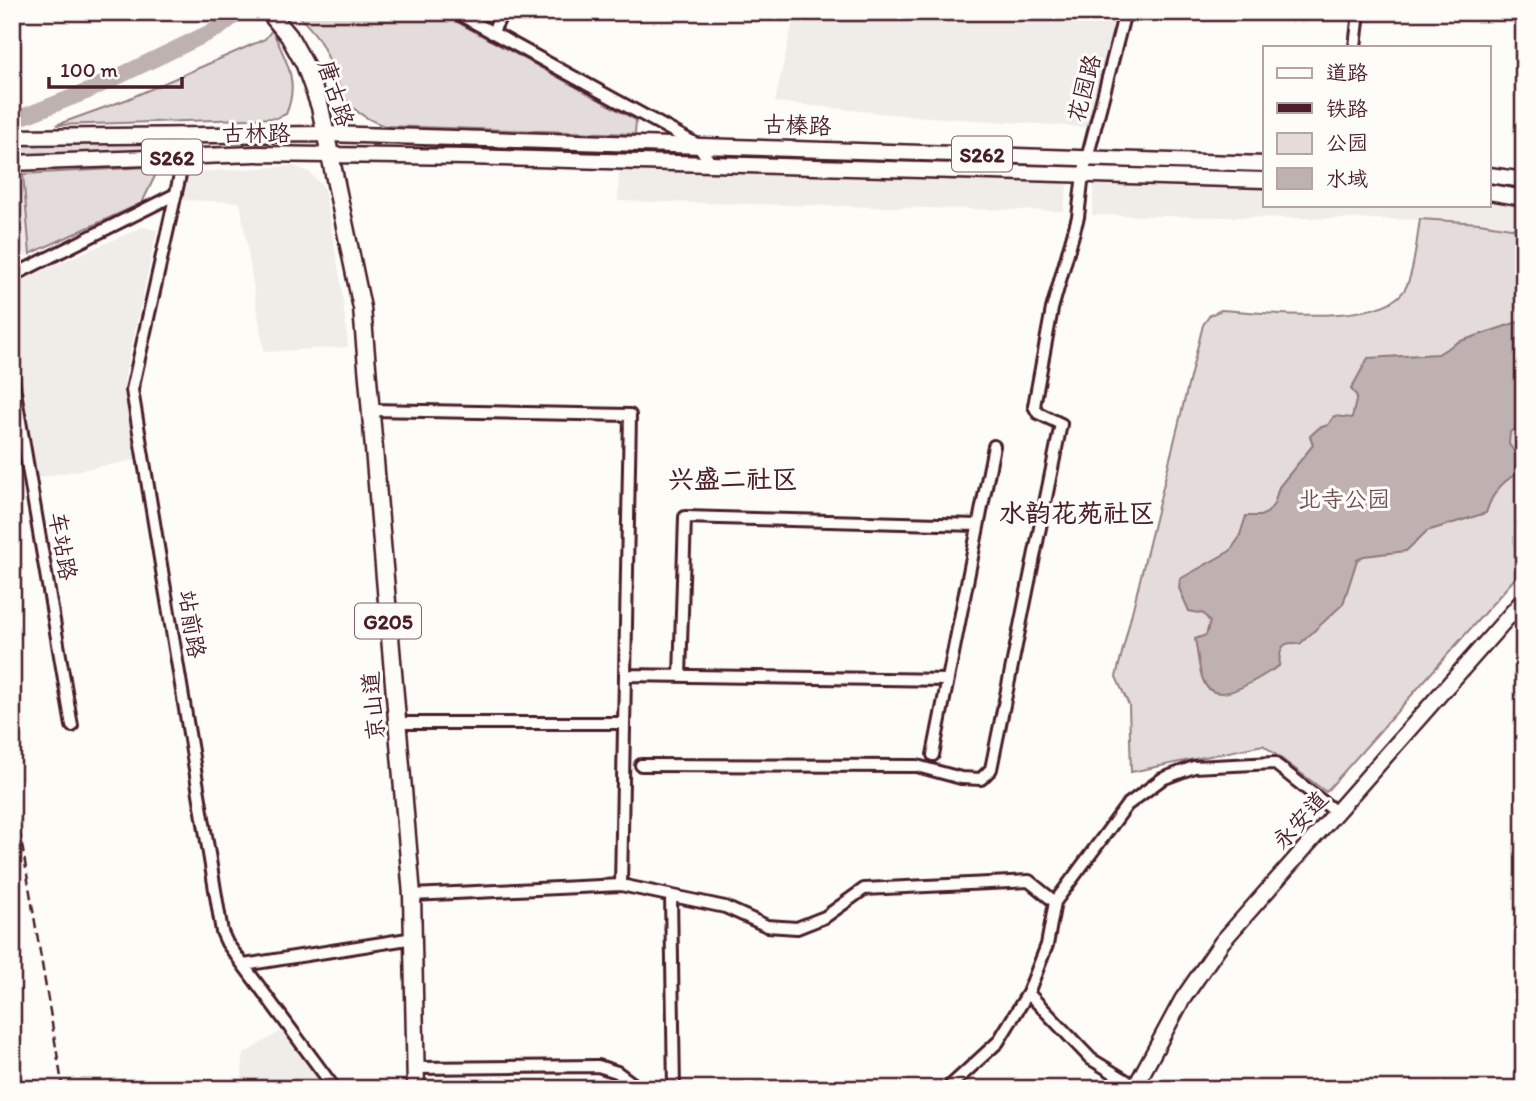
<svg xmlns="http://www.w3.org/2000/svg" width="1536" height="1101" font-family="Itim,'LXGW WenKai TC',sans-serif">
  <style>
    .built { fill: #f0ece8 }
    .green { fill: #e3dcda; stroke: #967e82; stroke-width: 2 }
    .water { fill: #c0b1b1; stroke: #91777b; stroke-width: 2 }
    .lines { fill: none; stroke-linecap: round; stroke-linejoin: round }
    .river { stroke: #c0b1b1; stroke-width: 16 }
    .minor-casing { stroke: #4a1f2b; stroke-width: 16 }
    .major-casing { stroke: #4a1f2b; stroke-width: 19 }
    .highway-casing { stroke: #4a1f2b; stroke-width: 21 }
    .minor { stroke: #fdfcf7; stroke-width: 10 }
    .major { stroke: #fdfcf7; stroke-width: 14 }
    .highway { stroke: #fdfcf7; stroke-width: 16 }
    .rail { stroke: #4a1f2b; stroke-width: 2.5; stroke-dasharray: 10 5; stroke-linecap: butt }
    .labels { text-anchor: middle; dominant-baseline: central; stroke-width: 6; stroke-linejoin: round; paint-order: stroke }
    .shield { fill: #fdfcf7; stroke: #806168; stroke-width: 2 }
    .shield-label { font-size: 21px; font-weight: bold; fill: #4a1f2b }
    .street-label { font-size: 23px; fill: #4a1f2b; stroke: #fdfcf7 }
    .park-label { font-size: 23px; fill: #704e57; stroke: #fdfcf7 }
    .quarter-label { font-size: 26px; font-weight: bold; fill: #4a1f2b; stroke: #fdfcf7 }
  </style>
  <rect width="100%" height="100%" fill="#fdfcf7"/>
  <filter id="ink" filterUnits="userSpaceOnUse"><feTurbulence type="fractalNoise" baseFrequency=".0143" numOctaves="2"/><feDisplacementMap in="SourceGraphic" scale="14" xChannelSelector="R" yChannelSelector="G"/><feConvolveMatrix kernelMatrix="1 2 1 2 8 2 1 2 1" color-interpolation-filters="sRGB"/></filter>
  <g filter="url(#ink)">
    <!-- built -->
    <path class="built" d="M795,12H1129L1098,128L900,115L775,102Z
      M293,166L309,172L324,188L341,283L348,347L264,352L240,202L181,200L188,175L195,172Z
      M619,170L1068,182L1063,211L618,201Z
      M12,182L24,184L30,254L12,263Z
      M1094,183L1265,187V205H1489V197L1524,203V230L1436,220L1092,215Z
      M143,227L157,230L124,380L136,460L36,478L12,339V304L17,282Z
      M283,1030L327,1089H242L243,1054Z"/>
    <!-- green -->
    <path class="green" d="M295,12H439L636,120L635,134L385,126C329,106 344,77 317,37C311,28 302,20 295,12Z
      M272,30C286,60 300,82 286,114L277,118L56,125L128,99L265,39Z
      M145,140V152L12,158V143Z
      M149,167L155,176L142,203L30,254L23,174Z
      M1420,219L1479,223L1524,230V568L1326,792L1263,745L1131,772L1129,705L1116,677L1203,325L1210,315L1221,310C1261,312 1382,328 1405,289C1414,273 1417,238 1420,219Z"/>
    <!-- water -->
    <path class="water" d="M1524,320V424L1510,432L1509,444L1516,454H1524V471C1503,478 1492,493 1486,513L1427,531L1406,551L1364,556L1357,560L1343,604L1300,644C1280,639 1280,651 1279,666C1262,675 1216,711 1204,682C1198,670 1198,652 1195,639L1206,635L1210,622L1204,614L1189,611L1179,588L1180,579L1230,551L1239,538L1246,516H1260L1267,513L1274,504L1279,487L1313,445L1310,436L1319,428L1328,425L1334,416L1352,418L1357,396L1351,389L1368,358L1438,354L1458,342Z"/>
    <g class="lines">
      <!-- river -->
      <path class="river" d="M12,121L88,91L219,28L239,12"/>
      <defs>
        <path id="minor" d="M455,12L698,145L710,162
          M492,33L503,12
          M1355,47L1359,12
          M184,134V157L132,390L222,932L227,943L335,1089
          M12,276L176,194
          M12,374L72,726
          M370,410L630,415L621,885
          M625,675L947,680
          M680,676L685,517L977,525
          M397,723H624
          M933,755L994,446
          M641,765L917,766L961,778L981,779L991,769L1061,424L1038,413L1034,406L1052,309L1078,217L1083,174L1125,12
          M412,895L621,885L725,907L767,926L797,928L825,917L864,889L1029,881L1055,902
          M671,896L674,1089
          M244,965L414,938
          M1028,993L1091,1059L1135,1086
          M416,1068L598,1066L617,1072L640,1089
          M947,1089L998,1042L1028,993L1047,945L1055,902L1127,805L1162,779L1194,767L1274,763L1337,813"/>
        <path id="major" d="M12,137L327,134L1265,164
          M12,163L256,154L468,157L1265,180
          M1489,175L1524,180
          M1489,192L1524,198
          M1134,1089L1182,1000L1222,942L1524,599"/>
        <path id="highway" d="M269,12L289,36L305,65L320,107L362,308L412,895L416,1089"/>
      </defs>
      <!-- minor casing -->
      <use href="#minor" class="minor-casing"/>
      <!-- major casing -->
      <use href="#major" class="major-casing"/>
      <!-- highway casing -->
      <use href="#highway" class="highway-casing"/>
      <!-- minor -->
      <use href="#minor" class="minor"/>
      <!-- major -->
      <use href="#major" class="major"/>
      <!-- highway -->
      <use href="#highway" class="highway"/>
      <!-- rail -->
      <path class="rail" d="M12,785L63,1089"/>
    </g>
  </g>
  <g class="labels">
    <!-- shield labels -->
    <g class="shield">
      <rect x="952" y="136.5" width="60" height="35" rx="5"/>
      <rect x="142" y="139.5" width="60" height="35" rx="5"/>
      <rect x="355" y="603.5" width="66" height="35" rx="5"/>
    </g>
    <g class="shield-label">
      <text x="982" y="154">S262</text>
      <text x="172" y="157">S262</text>
      <text x="388" y="621">G205</text>
    </g>
    <!-- street labels -->
    <g class="street-label">
      <text transform="translate(1084 88) rotate(-75)">花园路</text>
      <text transform="translate(336 93) rotate(72)">唐古路</text>
      <text transform="translate(797 125) rotate(2)">古榛路</text>
      <text x="256" y="133">古林路</text>
      <text transform="translate(63 546) rotate(80)">车站路</text>
      <text transform="translate(192 624) rotate(81)">站前路</text>
      <text transform="translate(373 706) rotate(-95)">京山道</text>
      <text transform="translate(1300 820) rotate(-48)">永安道</text>
    </g>
    <!-- park labels -->
    <g class="park-label">
      <text x="1344" y="499">北寺公园</text>
    </g>
    <!-- quarter labels -->
    <g class="quarter-label">
      <text x="733" y="479">兴盛二社区</text>
      <text x="1077" y="513">水韵花苑社区</text>
    </g>
  </g>
  <!-- margin -->
  <rect width="1536" height="1101" fill="none" stroke="#fdfcf7" stroke-width="42"/>
  <rect x="21" y="21" width="1494" height="1059" fill="none" stroke="#4a1f2b" stroke-width="2.5" filter="url(#ink)"/>
  <!-- legend -->
  <rect x="1263" y="46" width="228" height="161" fill="#fdfcf7" stroke="#b5a4a5" stroke-width="2"/>
  <rect x="1277" y="68" width="35" height="10" fill="#fdfcf7" stroke="#b5a4a5" stroke-width="2"/>
  <text x="1326" y="80" font-size="21" fill="#4a1f2b">道路</text>
  <rect x="1277" y="103" width="35" height="10" fill="#4a1f2b" stroke="#b5a4a5" stroke-width="2"/>
  <text x="1326" y="116" font-size="21" fill="#4a1f2b">铁路</text>
  <rect x="1277" y="133" width="35" height="21" fill="#e3dcda" stroke="#b5a4a5" stroke-width="2"/>
  <text x="1326" y="150" font-size="21" fill="#4a1f2b">公园</text>
  <rect x="1277" y="168" width="35" height="21" fill="#c0b1b1" stroke="#b5a4a5" stroke-width="2"/>
  <text x="1326" y="186" font-size="21" fill="#4a1f2b">水域</text>
  <!-- scale -->
  <path d="M49 77v10h133v-10" fill="none" stroke="#4a1f2b" stroke-width="3.5"/>
  <text x="60" y="77" font-size="21" fill="#4a1f2b" stroke="#fdfcf7" stroke-width="5" paint-order="stroke">100 m</text>
</svg>
